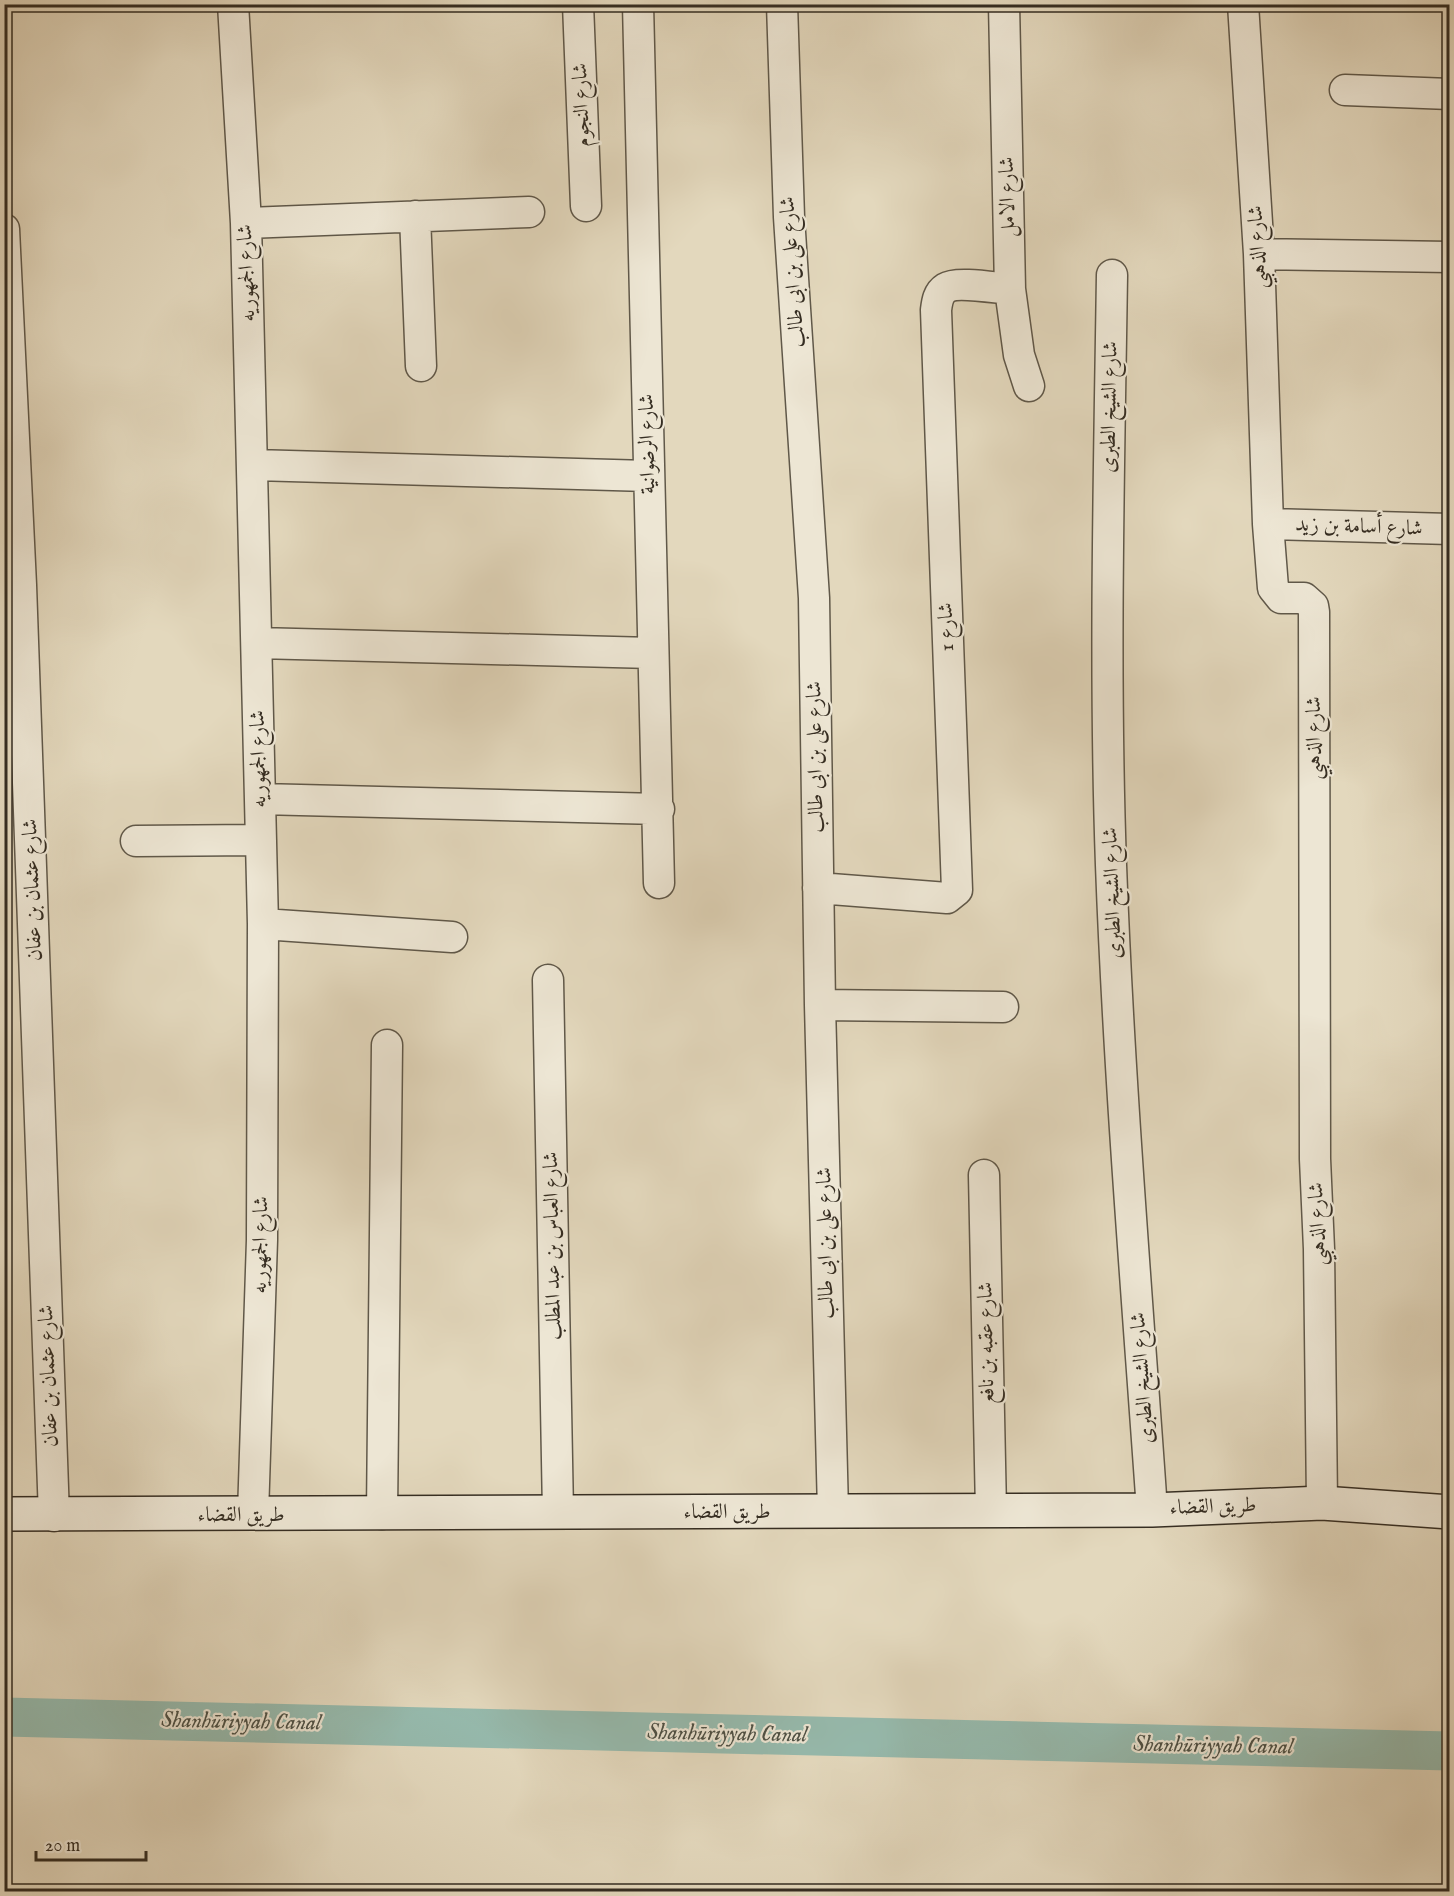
<svg xmlns="http://www.w3.org/2000/svg" width="1454" height="1896" font-family="'IM FELL English',Amiri,serif">
  <style>
    .lines { fill: none; stroke-linecap: round; stroke-linejoin: round }
    .canal { stroke: #96baad; stroke-width: 39 }
    .street-casing { stroke: #605849; stroke-width: 33 }
    .secondary-casing { stroke: #352d22; stroke-width: 36 }
    .street { stroke: #ede6d4; stroke-width: 30 }
    .secondary { stroke: #ede6d4; stroke-width: 33 }
    .labels { text-anchor: middle; dominant-baseline: central; stroke-width: 4.5; stroke-linejoin: round; paint-order: stroke }
    .street-label { font-size: 21px; fill: #352d22; stroke: #ede6d4 }
    .water-label { font-size: 22px; font-style: italic; fill: #4d5045; stroke: #ede6d4 }
  </style>
  <rect width="100%" height="100%" fill="#e3d8bd"/>
  <filter id="stains"><feTurbulence type="fractalNoise" baseFrequency=".00333" numOctaves="4"/><feColorMatrix values="0 0 0 0 .2 0 0 0 0 .09 0 0 0 0 .02 0 0 0 .5 -.17"/></filter>
  <radialGradient id="worn" r=".72"><stop offset=".6" stop-color="#630" stop-opacity="0"/><stop offset="1" stop-color="#630" stop-opacity=".3"/></radialGradient>
  <g class="lines">
    <!-- canal -->
    <path class="canal" d="M4,1717L1450,1751"/>
    <defs>
      <path id="street" d="M233,4L246,223L263,924L262,1240L253,1514
        M578,4L586,206
        M638,4L659,883
        M782,4L789,217L814,598L820,1005L833,1511
        M1004,4L1010,289L1019,355L1029,386
        M1243,4L1259,254L1268,524L1273,588L1281,598H1304L1313,606L1314,612L1315,1159L1319,1249L1322,1503
        M1345,90L1450,94
        M415,216L421,366
        M246,223L529,212
        M4,229L21,585L54,1516
        M1259,254L1450,257
        M1112,275C1109,472 1104,669 1111,865C1119,1080 1137,1295 1152,1510
        M253,465L648,476
        M1268,524L1450,529
        M257,643L652,653
        M260,799L659,809
        M136,841L261,840
        M818,888L947,898L957,890L936,310C937,302 938,293 946,288C957,281 996,288 1010,289
        M263,924L452,937
        M548,980L558,1513
        M820,1005L1003,1007
        M984,1175L991,1511
        M382,1514L387,1045"/>
      <path id="secondary" d="M4,1514L1152,1510L1322,1503L1450,1512"/>
    </defs>
    <!-- street casing -->
    <use href="#street" class="street-casing"/>
    <!-- secondary casing -->
    <use href="#secondary" class="secondary-casing"/>
    <!-- street -->
    <use href="#street" class="street"/>
    <!-- secondary -->
    <use href="#secondary" class="secondary"/>
  </g>
  <g class="labels">
    <!-- street labels -->
    <g class="street-label">
      <text transform="translate(582 105) rotate(-92)">شارع النجوم</text>
      <text transform="translate(1008 197) rotate(-91)">شارع الامل</text>
      <text transform="translate(1258 247) rotate(-93)">شارع الذهبي</text>
      <text transform="translate(793 272) rotate(-94)">شارع على بن ابى طالب</text>
      <text transform="translate(247 273) rotate(-92)">شارع الجمهوريه</text>
      <text transform="translate(1110 407) rotate(-89)">شارع الشيخ الطبرى</text>
      <text transform="translate(648 444) rotate(-91)">شارع الرضوانية</text>
      <text transform="translate(1359 527) rotate(2)">شارع أسامة بن زيد</text>
      <text transform="translate(947 627) rotate(-92)">شارع 1</text>
      <text transform="translate(1314 738) rotate(-90)">شارع الذهبي</text>
      <text transform="translate(816 757) rotate(-91)">شارع على بن ابى طالب</text>
      <text transform="translate(259 759) rotate(-91)">شارع الجمهوريه</text>
      <text transform="translate(33 890) rotate(-92)">شارع عثمان بن عفان</text>
      <text transform="translate(1113 893) rotate(-92)">شارع الشيخ الطبرى</text>
      <text transform="translate(1318 1224) rotate(-92)">شارع الذهبي</text>
      <text transform="translate(826 1243) rotate(-91)">شارع على بن ابى طالب</text>
      <text transform="translate(261 1245) rotate(-89)">شارع الجمهوريه</text>
      <text transform="translate(553 1246) rotate(-91)">شارع العباس بن عبد المطلب</text>
      <text transform="translate(987 1343) rotate(-91)">شارع عقبه بن نافع</text>
      <text transform="translate(49 1376) rotate(-92)">شارع عثمان بن عفان</text>
      <text transform="translate(1143 1378) rotate(-94)">شارع الشيخ الطبرى</text>
      <text transform="translate(1213 1507) rotate(-2)">طريق القضاء</text>
      <text x="727" y="1512">طريق القضاء</text>
      <text x="241" y="1515">طريق القضاء</text>
    </g>
    <!-- water labels -->
    <g class="water-label">
      <text transform="translate(241 1722) rotate(1)">Shanhūriyyah Canal</text>
      <text transform="translate(727 1734) rotate(1)">Shanhūriyyah Canal</text>
      <text transform="translate(1213 1746) rotate(1)">Shanhūriyyah Canal</text>
    </g>
  </g>
  <!-- margin -->
  <rect width="1454" height="1896" fill="none" stroke="#e3d8bd" stroke-width="24"/>
  <rect x="6" y="6" width="1442" height="1884" fill="none" stroke="#352d22" stroke-width="3"/>
  <rect x="12" y="12" width="1430" height="1872" fill="none" stroke="#352d22" stroke-width="1.5"/>
  <!-- scale -->
  <path d="M36 1851v9h110v-9" fill="none" stroke="#352d22" stroke-width="3"/>
  <text x="45" y="1851" font-size="18" fill="#352d22" stroke="#ede6d4" stroke-width="4.5" paint-order="stroke">20 m</text>
  <rect width="100%" height="100%" filter="url(#stains)"/>
  <rect width="100%" height="100%" fill="url(#worn)"/>
</svg>
